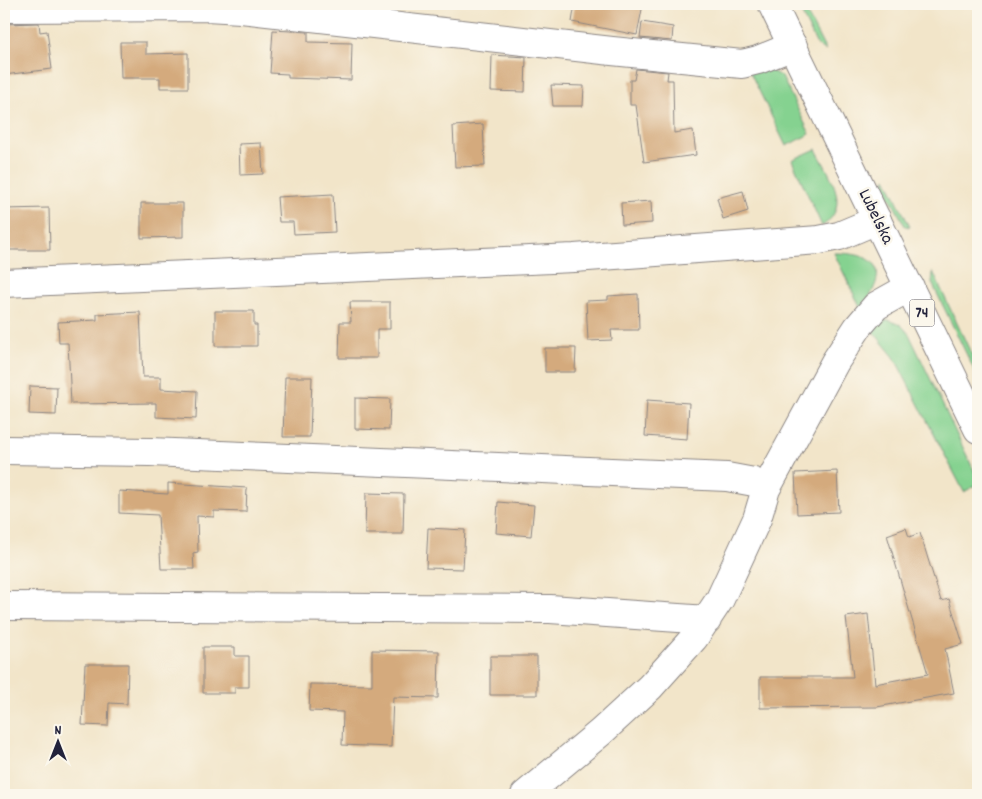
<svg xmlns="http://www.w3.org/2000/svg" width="982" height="799" font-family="Dekko,sans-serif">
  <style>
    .green { fill: #85d290; stroke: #547a66 }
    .building { fill: #d4aa7d }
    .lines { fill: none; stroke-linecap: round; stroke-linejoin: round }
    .street-casing { stroke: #8a8482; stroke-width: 30 }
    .primary-casing { stroke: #8a8482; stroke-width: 30 }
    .street { stroke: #fff; stroke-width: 28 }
    .primary { stroke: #fff; stroke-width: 28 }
    .labels { text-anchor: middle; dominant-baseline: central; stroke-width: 5; stroke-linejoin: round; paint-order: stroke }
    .shield { fill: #fbf7ec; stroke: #636270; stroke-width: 1 }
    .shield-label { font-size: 16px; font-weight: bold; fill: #22223b }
    .street-label { font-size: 18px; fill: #22223b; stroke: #fbf7ec }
  </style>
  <rect width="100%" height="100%" fill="#fbf7ec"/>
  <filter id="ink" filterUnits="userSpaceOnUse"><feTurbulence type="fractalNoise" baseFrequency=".02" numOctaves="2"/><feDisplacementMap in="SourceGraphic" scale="10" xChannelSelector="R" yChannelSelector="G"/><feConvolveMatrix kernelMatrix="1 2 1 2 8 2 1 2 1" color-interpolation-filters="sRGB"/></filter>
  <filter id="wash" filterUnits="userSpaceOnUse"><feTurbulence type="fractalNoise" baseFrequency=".0096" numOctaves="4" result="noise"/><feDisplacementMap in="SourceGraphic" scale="20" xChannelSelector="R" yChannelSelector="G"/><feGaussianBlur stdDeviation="1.12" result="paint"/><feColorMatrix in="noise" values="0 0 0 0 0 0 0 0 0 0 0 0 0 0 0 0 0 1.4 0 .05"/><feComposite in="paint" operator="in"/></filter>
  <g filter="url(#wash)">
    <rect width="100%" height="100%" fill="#f2e5c9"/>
    <!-- green -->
    <path class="green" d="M797,4H802L826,51L817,45Z
      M770,70L782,77L810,134L786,146L750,72Z
      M816,149C828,173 853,206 822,226L792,160Z
      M886,178L910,227L905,226L884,186Z
      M834,253C882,253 889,272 861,309Z
      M933,272L978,368V378L932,283Z
      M889,320L901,325L909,334L978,479V484L964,492L894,357L871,329L880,321Z"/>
    <g id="blocks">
      <!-- building -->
      <path class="building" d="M575,4H643L637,35L572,22Z
        M642,22L673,27L672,41L640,38Z
        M39,23L40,32L47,31L52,69L4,75V24Z
        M273,30L308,32V42L352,43L351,80L288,78V74L270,73Z
        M120,42H146V54L188,53V88H160V78H121Z
        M492,55L526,57L525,92L491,91Z
        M636,69L668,72L667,80H673L674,133L693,130L696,155L644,162L636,105H630V80H634Z
        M551,85L584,86L583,106H553Z
        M483,124L485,166L455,167L453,126Z
        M261,143L263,174L240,175L239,144Z
        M743,191L748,211L723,219L717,198Z
        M333,194L335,232L294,234L293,222H279L277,197Z
        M651,201L652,223L622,225L621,203Z
        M141,203H183V237L141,238Z
        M49,208L50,250H4V209Z
        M638,294L639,330H611L612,340L588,341L586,301L608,300V296Z
        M350,302H390V329H377V358H339L340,322H351Z
        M215,311H254V325H257V346H215Z
        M140,312L143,377H161V389L197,391L196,419L156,417V403L71,404L68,343H59L58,322L97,320V314Z
        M545,348H576L575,372H545Z
        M285,377H312L310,437H283Z
        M30,386L57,387L56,415L29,414Z
        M355,398L390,399L389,430L355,429Z
        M647,400L689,403L687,439L645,436Z
        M837,471L839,512L797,514L795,473Z
        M168,483L247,488L246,512L214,511V517L197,516L198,552L193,553L194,569H161L158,515L119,513V491L168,494Z
        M366,493L404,494L403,534H365Z
        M498,502L534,505L531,536L496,533Z
        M428,528L465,530L463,569L426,568Z
        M906,528L909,537L920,533L941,601L949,599L963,644L945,649L954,693L877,707L760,708V677H853L846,617L868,614L875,684L928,674L887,535Z
        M203,647H235V656H249V687H235V693H203Z
        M372,650L439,651L438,698L393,697L391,747L342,745L343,712L309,711L310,684L372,685Z
        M490,656H537V695H490Z
        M85,664H128L127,704L109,703L108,726L82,725Z"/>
    </g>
  </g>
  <g filter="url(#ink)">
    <use href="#blocks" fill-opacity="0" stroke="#8a8482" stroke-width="1"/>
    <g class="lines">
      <defs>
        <path id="street" d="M4,8L207,7L241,9L612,51L742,64L758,60L793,46
          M4,283L574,258L819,240L839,236L877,220
          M4,450L150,452L727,477L754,482L766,489
          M4,606L550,609L707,620
          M525,795L601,732L650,687L694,638L720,599L757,519L766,489L835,362L858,327L876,306L910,287"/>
        <path id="primary" d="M772,4L978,429"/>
      </defs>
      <!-- street casing -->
      <use href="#street" class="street-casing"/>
      <!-- primary casing -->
      <use href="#primary" class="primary-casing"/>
      <!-- street -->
      <use href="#street" class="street"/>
      <!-- primary -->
      <use href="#primary" class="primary"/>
    </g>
  </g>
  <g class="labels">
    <!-- shield labels -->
    <rect class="shield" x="909.5" y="299.5" width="25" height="27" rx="4"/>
    <g class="shield-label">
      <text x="922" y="313">74</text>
    </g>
    <!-- street labels -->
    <g class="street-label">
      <text transform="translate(875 217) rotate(64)">Lubelska</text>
    </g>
  </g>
  <!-- margin -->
  <rect width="982" height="799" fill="none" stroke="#fbf7ec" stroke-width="20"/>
  <!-- north arrow -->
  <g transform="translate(58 742)" stroke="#fbf7ec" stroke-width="4" paint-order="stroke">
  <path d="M0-4L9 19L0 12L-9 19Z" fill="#22223b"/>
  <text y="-8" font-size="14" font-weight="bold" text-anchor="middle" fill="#22223b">N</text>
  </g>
</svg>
